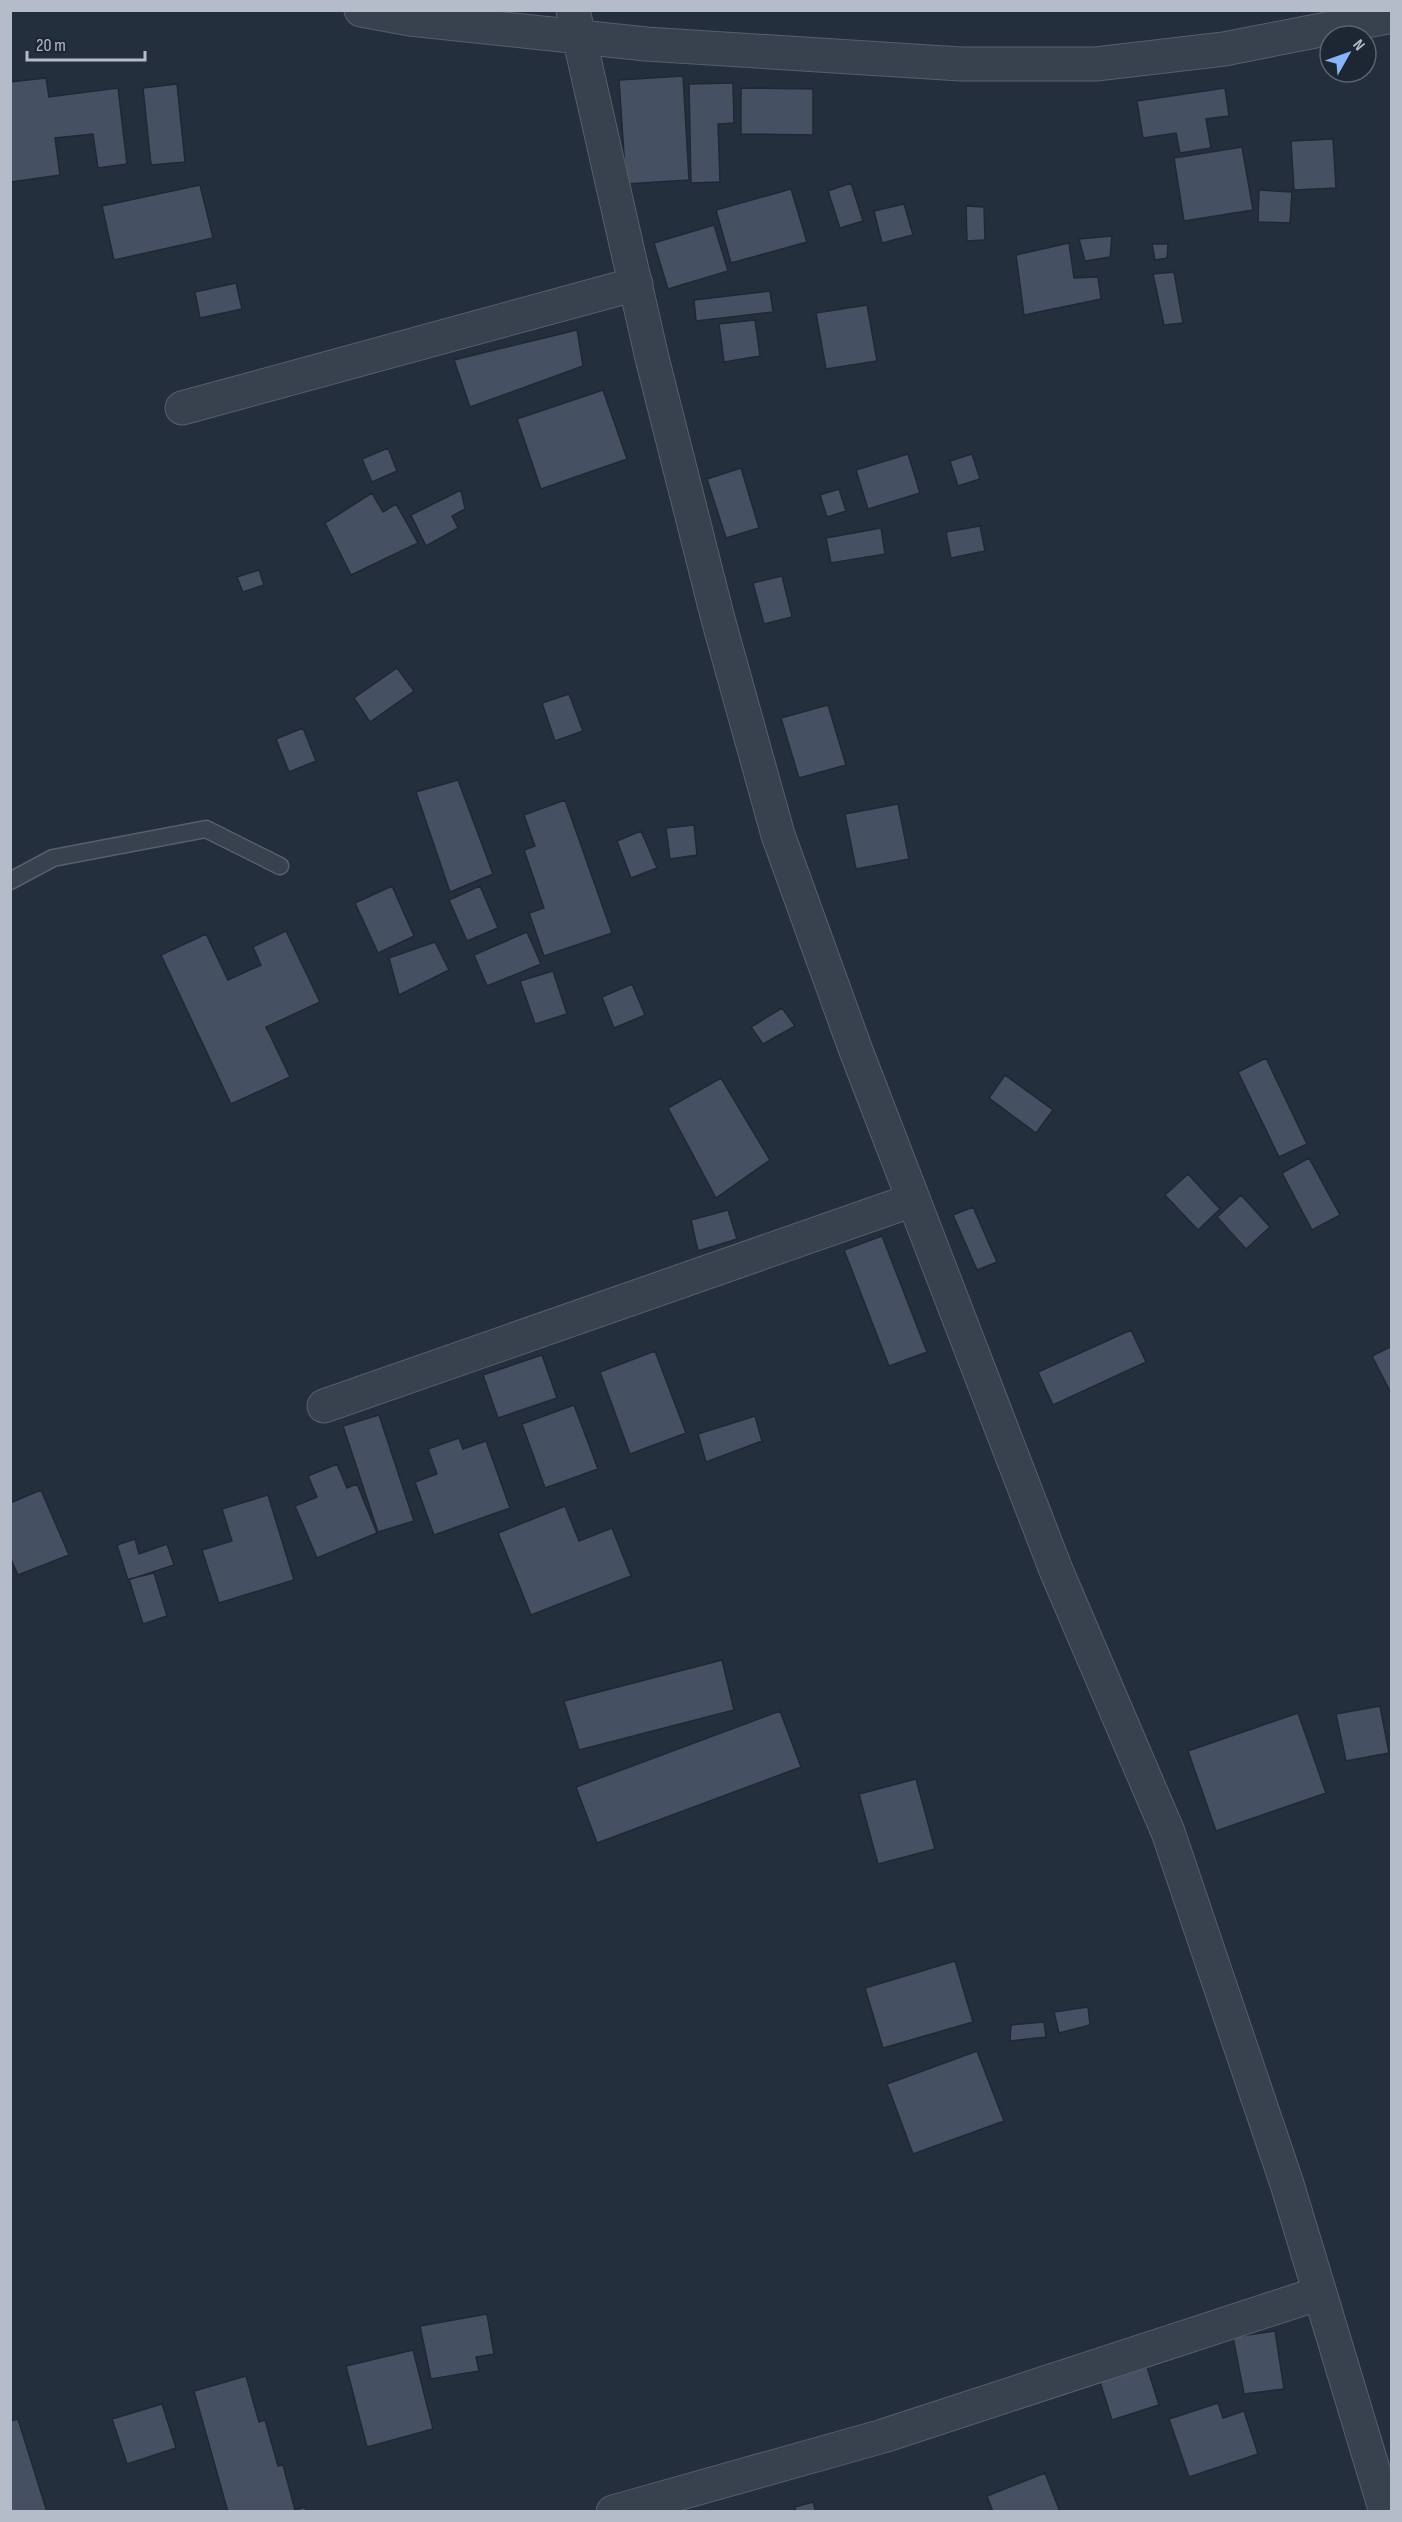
<svg xmlns="http://www.w3.org/2000/svg" width="1402" height="2522" font-family="'Sofia Sans Condensed',sans-serif">
  <style>
    .building { fill: #455162; stroke: #1f2835; stroke-width: 1.5 }
    .lines { fill: none; stroke-linecap: round; stroke-linejoin: round }
    .lane-casing { stroke: #565f6c; stroke-width: 19 }
    .street-casing { stroke: #565f6c; stroke-width: 35 }
    .lane { stroke: #38414e; stroke-width: 16 }
    .street { stroke: #38414e; stroke-width: 33 }
  </style>
  <rect width="100%" height="100%" fill="#242f3e"/>
  <!-- building -->
  <path class="building" d="M683,76L689,180L626,184L619,80Z
    M46,78L49,97L118,88L127,164L98,168L93,134L55,138L60,175L11,182L10,82Z
    M733,83L734,123L718,124L720,182L691,183L689,84Z
    M177,84L185,162L151,165L143,88Z
    M741,88L813,89V135L741,134Z
    M1225,88L1229,116L1206,119L1211,148L1180,153L1176,133L1143,138L1137,101Z
    M1333,139L1336,188L1294,190L1291,141Z
    M1242,147L1253,210L1184,221L1174,158Z
    M851,183L863,221L840,228L828,191Z
    M200,185L213,238L114,260L102,206Z
    M791,189L807,242L731,263L716,210Z
    M1259,190L1292,192L1290,223L1258,222Z
    M904,204L913,235L882,243L874,211Z
    M966,206L984,207L985,240L967,241Z
    M714,225L728,271L668,289L654,243Z
    M1112,236L1110,257L1085,261L1079,239Z
    M1069,243L1074,278L1098,277L1101,299L1024,315L1016,255Z
    M1152,244H1168L1167,258L1155,260Z
    M1174,272L1183,323L1164,325L1153,274Z
    M236,283L242,309L200,318L195,292Z
    M770,291L773,312L696,321L694,300Z
    M867,305L877,361L826,369L816,313Z
    M755,320L760,356L724,362L719,324Z
    M577,330L583,366L470,407L454,360Z
    M603,390L627,459L541,489L517,419Z
    M388,448L397,471L372,482L362,459Z
    M908,454L920,493L868,509L856,470Z
    M972,454L980,479L958,486L950,461Z
    M741,468L759,528L726,538L707,479Z
    M839,489L846,511L827,517L820,495Z
    M461,490L465,509L452,516L458,528L426,546L411,515Z
    M372,493L383,512L396,504L418,543L351,575L325,523Z
    M980,526L985,551L951,558L946,532Z
    M881,528L885,554L831,563L826,538Z
    M259,570L264,585L243,592L237,577Z
    M782,576L792,617L764,624L753,583Z
    M397,668L414,691L370,722L354,698Z
    M569,694L583,731L555,741L542,703Z
    M828,705L846,765L799,778L781,718Z
    M303,728L316,761L289,772L276,739Z
    M458,780L493,874L450,892L416,792Z
    M565,800L612,933L544,956L529,913L544,908L524,850L535,846L524,815Z
    M898,804L909,859L856,869L845,814Z
    M694,825L697,855L670,859L666,828Z
    M641,831L657,868L631,878L617,841Z
    M392,886L414,936L378,953L355,903Z
    M480,886L498,928L467,941L449,900Z
    M286,931L320,1002L266,1027L290,1077L231,1104L161,955L206,934L228,980L261,965L253,947Z
    M527,932L541,964L487,986L474,955Z
    M435,942L449,970L399,995L389,958Z
    M553,971L567,1014L535,1024L520,981Z
    M632,984L645,1015L614,1028L602,997Z
    M782,1008L795,1026L763,1044L751,1027Z
    M1266,1058L1307,1144L1279,1157L1238,1072Z
    M1005,1075L1053,1110L1036,1133L989,1098Z
    M721,1078L770,1160L716,1198L668,1108Z
    M1309,1158L1340,1215L1312,1230L1282,1173Z
    M1188,1174L1220,1209L1198,1230L1165,1195Z
    M1241,1195L1270,1227L1246,1249L1217,1217Z
    M973,1207L997,1262L977,1270L953,1215Z
    M728,1210L737,1239L698,1251L691,1220Z
    M882,1236L927,1352L889,1366L844,1250Z
    M1131,1330L1146,1362L1053,1405L1038,1372Z
    M1392,1346V1393H1391L1372,1356Z
    M655,1351L686,1433L630,1454L600,1372Z
    M542,1355L557,1398L498,1418L483,1375Z
    M574,1405L598,1469L545,1488L522,1424Z
    M379,1415L414,1521L378,1532L343,1426Z
    M755,1416L762,1441L706,1462L698,1434Z
    M459,1438L463,1449L486,1441L510,1508L434,1535L415,1482L437,1474L428,1449Z
    M337,1464L347,1488L357,1484L377,1533L317,1558L295,1506L317,1497L308,1476Z
    M41,1490L69,1555L18,1575L10,1557V1503Z
    M268,1495L294,1580L219,1603L202,1550L232,1541L222,1509Z
    M565,1506L579,1541L612,1528L631,1576L531,1615L498,1533Z
    M135,1539L139,1554L167,1544L174,1565L128,1580L117,1545Z
    M154,1573L167,1616L143,1624L129,1579Z
    M722,1660L734,1710L579,1750L564,1701Z
    M1380,1706L1389,1753L1346,1761L1336,1714Z
    M780,1711L801,1767L597,1843L576,1787Z
    M1298,1713L1326,1793L1216,1831L1188,1751Z
    M916,1779L935,1849L878,1864L859,1794Z
    M955,1961L973,2022L883,2048L865,1988Z
    M1088,2007L1090,2025L1059,2033L1054,2012Z
    M1044,2022L1046,2037L1010,2041L1011,2025Z
    M977,2051L1004,2121L913,2154L887,2084Z
    M487,2314L494,2354L476,2357L479,2371L431,2379L420,2326Z
    M1275,2331L1284,2389L1244,2394L1233,2337Z
    M413,2350L433,2429L367,2447L346,2366Z
    M1147,2367L1159,2405L1112,2420L1100,2382Z
    M246,2376L259,2422L265,2420L278,2466L283,2465L295,2510L305,2507L306,2512H228L194,2391Z
    M1218,2403L1223,2418L1244,2411L1258,2454L1189,2477L1169,2419Z
    M162,2404L176,2448L127,2464L112,2419Z
    M18,2419L47,2512H10V2421Z
    M1045,2473L1060,2512H993L987,2496Z
    M813,2502L816,2512H796L795,2507Z"/>
  <g class="lines">
    <defs>
      <path id="lane" d="M10,881L53,858L206,829L280,866"/>
      <path id="street" d="M361,10L410,19L646,44L961,64H1096L1224,49L1392,16
        M573,10L652,358L718,619L778,835L855,1048L1056,1570L1168,1832L1287,2184L1386,2512
        M182,408L636,284
        M324,1406L913,1200
        M613,2512L883,2436L1320,2293"/>
    </defs>
    <!-- lane casing -->
    <use href="#lane" class="lane-casing"/>
    <!-- street casing -->
    <use href="#street" class="street-casing"/>
    <!-- lane -->
    <use href="#lane" class="lane"/>
    <!-- street -->
    <use href="#street" class="street"/>
  </g>
  <!-- border -->
  <rect width="1402" height="2522" fill="none" stroke="#b4bcc9" stroke-width="24"/>
  <!-- north arrow -->
  <g transform="translate(1348 54) rotate(50)"><circle r="28" fill="#1d2633" stroke="#59626f" stroke-width="1.5"/>
  <path d="M0-4.5L10 22L0 15L-10 22Z" fill="#8ab4f8"/>
  <text y="-9" font-size="16" font-weight="bold" text-anchor="middle" fill="#b4bcc9">N</text>
  </g>
  <!-- scale -->
  <path d="M27 51v9h118v-9" fill="none" stroke="#b4bcc9" stroke-width="3"/>
  <text x="36" y="51" font-size="18" fill="#b4bcc9" stroke="#1d2633" stroke-width="4.5" paint-order="stroke">20 m</text>
</svg>
